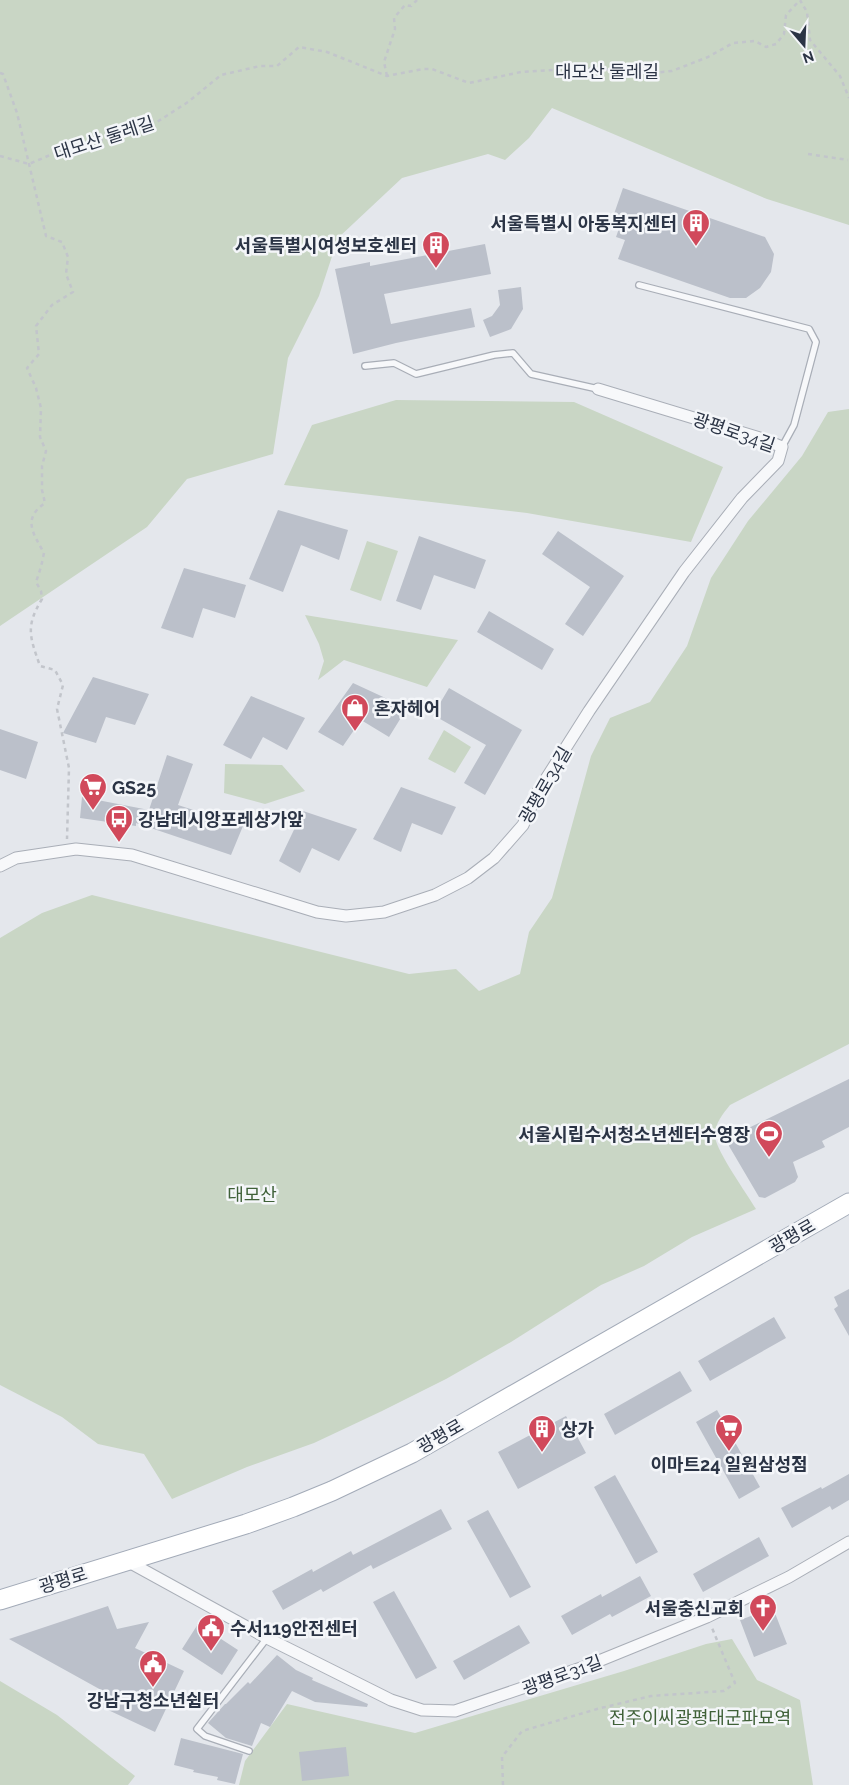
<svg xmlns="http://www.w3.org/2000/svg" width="849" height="1785" font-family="Raleway,'Noto Sans KR',sans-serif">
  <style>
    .green { fill: #c9d6c5 }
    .building { fill: #bbc0ca }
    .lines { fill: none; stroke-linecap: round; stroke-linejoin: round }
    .lane-casing { stroke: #a9aeb7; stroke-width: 8 }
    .street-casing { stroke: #a9aeb7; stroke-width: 13 }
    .primary-casing { stroke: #a3abb8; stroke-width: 21 }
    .path { stroke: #c2c5cb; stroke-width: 2.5; stroke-dasharray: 4 4; stroke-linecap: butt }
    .lane { stroke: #f7f8fa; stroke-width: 5.5 }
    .street { stroke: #f7f8fa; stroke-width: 11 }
    .primary { stroke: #fff; stroke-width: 19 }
    .labels { text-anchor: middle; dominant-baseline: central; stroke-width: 5; stroke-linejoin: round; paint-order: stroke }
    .street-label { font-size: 18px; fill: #2b3445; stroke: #f4f6f9 }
    .poi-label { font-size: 18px; font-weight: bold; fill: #2b3445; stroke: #f4f6f9; text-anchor: start }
    .park-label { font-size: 18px; fill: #3f6138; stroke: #f4f6f9 }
  </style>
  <rect width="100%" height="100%" fill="#e4e7ec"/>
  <!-- green -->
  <path class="green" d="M0,0H849V225L767,199L552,108L529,138L505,160L488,154L402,178L338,238L319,296L288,358L273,454L187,479L147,527L0,626Z
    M396,400L574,402L723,467L691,542L527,513L284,485L312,425Z
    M849,409V1044L730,1105C723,1114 714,1124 715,1137C717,1152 747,1194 756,1209L692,1237L644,1266L601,1285L511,1342L446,1379L382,1411L314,1443L247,1467L172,1499L144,1454L98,1444L62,1417L0,1385V938L42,913L92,895L409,974L456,969L479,991L520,974L529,932L552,898L591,756L610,718L650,702L687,646L711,578L748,521L802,456L828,412Z
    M367,541L398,551L381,601L350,590Z
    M305,615L458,640L427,687L344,660L318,680L324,661L319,644Z
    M444,730L471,747L455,773L428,759Z
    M225,764L282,765L305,791L265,804L224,793Z
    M732,1639L757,1680L800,1700L813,1785H239L245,1761L287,1704L415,1733L624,1671L706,1644Z
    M0,1681L57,1715L135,1776L128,1785H0Z"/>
  <!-- building -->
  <path class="building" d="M623,188L765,237L774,254L771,272L760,288L746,298H730L618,259L625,240L616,237L623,217L614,214Z
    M485,244L491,274L384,294L391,324L471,308L475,327L396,343L353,354L335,269L370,262V266Z
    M521,287L523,309L511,329L490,337L483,320L492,316L500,305L498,290Z
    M278,510L348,530L339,560L301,545L283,592L249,579Z
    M558,531L624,576L583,636L565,624L590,587L542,554Z
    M419,536L486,560L475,589L434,575L421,610L396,601Z
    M184,568L246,585L235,618L203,608L193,638L161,628Z
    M489,611L554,649L542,670L477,632Z
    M93,677L149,694L135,725L106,717L96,743L63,733Z
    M353,683L407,708L389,737L361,720L343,746L318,732Z
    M449,688L522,730L485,795L464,783L486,745L433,715Z
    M251,696L305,718L287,750L263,737L251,759L223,745Z
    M0,729L38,742L26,779L0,770Z
    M167,755L193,764L178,805L243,826L231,855L136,823V826L80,818L82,797L149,810Z
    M401,787L456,807L442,835L412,823L401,852L373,839Z
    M303,811L357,829L339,861L312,848L300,873L279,861Z
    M849,1079V1127L822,1141L825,1147L793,1162L798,1177L795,1182L765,1198L759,1197L729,1146V1139L732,1136Z
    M849,1289V1336L834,1309L838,1306L834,1297Z
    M774,1317L786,1338L710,1381L698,1361Z
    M680,1371L692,1391L615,1435L604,1414Z
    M717,1410L760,1487L739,1499L696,1422Z
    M566,1416L586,1453L518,1489L498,1452Z
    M849,1474V1500L832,1510L830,1506L792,1528L781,1508L821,1487L822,1489Z
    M615,1475L658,1552L636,1564L594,1487Z
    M441,1509L452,1529L373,1569L371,1565L323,1592L321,1589L283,1610L272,1591L312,1569L313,1572L351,1551L353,1555Z
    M488,1510L531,1587L510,1598L467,1521Z
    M759,1537L769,1556L703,1592L693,1574Z
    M640,1576L651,1596L612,1617L610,1614L572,1635L561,1616L601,1594L602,1597Z
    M394,1591L437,1668L416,1679L373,1602Z
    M108,1606L117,1629L149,1622L135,1648L184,1671L155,1732L106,1709L112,1696L9,1639Z
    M773,1608L787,1644L754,1657L740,1620Z
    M198,1624L238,1650L222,1675L182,1649Z
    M519,1625L530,1643L464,1680L453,1661Z
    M277,1655L296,1670L313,1678L312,1680L368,1704L367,1707L315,1702L292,1691L270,1727L261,1723L252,1746L226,1738L208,1723L225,1704H226L248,1682L250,1684Z
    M181,1738L243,1754L235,1784L217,1780L218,1777L193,1772L194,1770L174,1765Z
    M346,1747L349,1776L302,1781L299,1752Z"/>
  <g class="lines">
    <defs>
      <path id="lane" d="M639,285L809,329L816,342L794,425L782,447
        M365,366L394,363L416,374L494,355L513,353L531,374L598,389
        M249,1751L205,1736L197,1729L267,1638"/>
      <path id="street" d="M0,866L16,858L76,849L132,855L317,912L346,916L384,912L435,895L468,878L494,858L523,825L537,793L589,711L684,572L742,498L778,461L782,447L763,439L598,389
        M127,1561L267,1638L391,1700L422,1710L455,1711L584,1667L707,1617L789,1577L849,1542"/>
      <path id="primary" d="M0,1600L246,1524L293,1507L332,1491L412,1453L849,1203"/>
    </defs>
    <!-- lane casing -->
    <use href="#lane" class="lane-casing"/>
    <!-- street casing -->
    <use href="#street" class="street-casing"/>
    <!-- primary casing -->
    <use href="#primary" class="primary-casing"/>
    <!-- path -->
    <path class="path" d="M0,73L3,74L17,113L46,236L62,242L68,257L66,274L73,292L52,305L36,326L39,354L27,368L36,388L41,408L40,437L46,451L42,466V490L45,503C22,519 33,533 44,553L41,567L36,582L41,591L42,599C25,627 30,637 40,666L55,670L63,685L57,709L69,768L67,839
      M387,76L384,62L395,29L394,18L405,5L411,6L417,0
      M808,154L848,160
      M0,156L29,164L69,147L122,136L145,121L157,122L188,102L221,75L260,66H277L299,47L327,52L387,76L423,69H432L469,83L521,72L584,68L652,73L672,71L708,57L733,43L755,41L766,47L776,44L784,34L786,15L800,0L807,12L810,40L840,76L849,98
      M503,1785L502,1757L522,1731L597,1709L651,1696L724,1691L735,1683L712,1628"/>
    <!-- lane -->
    <use href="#lane" class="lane"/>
    <!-- street -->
    <use href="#street" class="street"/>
    <!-- primary -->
    <use href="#primary" class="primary"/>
  </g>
  <!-- icons -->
  <defs>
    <symbol id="building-pin" viewBox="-11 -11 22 30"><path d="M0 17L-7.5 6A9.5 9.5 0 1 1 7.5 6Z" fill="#d1495b" stroke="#f4f6f9"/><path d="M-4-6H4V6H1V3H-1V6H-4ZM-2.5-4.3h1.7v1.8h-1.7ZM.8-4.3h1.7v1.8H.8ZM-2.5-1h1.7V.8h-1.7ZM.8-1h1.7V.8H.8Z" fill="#fff"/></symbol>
    <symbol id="shop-pin" viewBox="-11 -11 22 30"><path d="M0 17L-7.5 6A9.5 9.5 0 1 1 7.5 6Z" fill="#d1495b" stroke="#f4f6f9"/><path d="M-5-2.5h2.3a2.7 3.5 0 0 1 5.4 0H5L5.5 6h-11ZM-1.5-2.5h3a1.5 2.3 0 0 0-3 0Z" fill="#fff"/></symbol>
    <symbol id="supermarket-pin" viewBox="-11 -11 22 30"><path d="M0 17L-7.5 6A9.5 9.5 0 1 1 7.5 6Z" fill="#d1495b" stroke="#f4f6f9"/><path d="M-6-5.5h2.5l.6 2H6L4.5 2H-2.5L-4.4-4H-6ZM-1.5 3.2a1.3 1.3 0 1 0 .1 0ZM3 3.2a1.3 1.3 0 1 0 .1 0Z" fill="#fff"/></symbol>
    <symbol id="bus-pin" viewBox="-11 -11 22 30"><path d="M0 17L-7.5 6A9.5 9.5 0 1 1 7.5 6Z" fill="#d1495b" stroke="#f4f6f9"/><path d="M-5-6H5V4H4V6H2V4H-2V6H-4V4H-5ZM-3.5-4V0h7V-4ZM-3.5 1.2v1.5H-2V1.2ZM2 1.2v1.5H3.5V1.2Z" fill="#fff"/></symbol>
    <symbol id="stadium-pin" viewBox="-11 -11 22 30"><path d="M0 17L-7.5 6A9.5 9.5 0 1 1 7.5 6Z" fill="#d1495b" stroke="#f4f6f9"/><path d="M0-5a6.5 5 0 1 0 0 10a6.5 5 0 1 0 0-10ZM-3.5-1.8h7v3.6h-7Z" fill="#fff"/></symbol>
    <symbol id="church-pin" viewBox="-11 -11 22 30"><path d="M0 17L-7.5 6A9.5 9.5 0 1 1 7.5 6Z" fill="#d1495b" stroke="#f4f6f9"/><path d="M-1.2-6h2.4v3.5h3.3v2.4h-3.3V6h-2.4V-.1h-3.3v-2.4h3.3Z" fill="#fff"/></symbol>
    <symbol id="civic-pin" viewBox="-11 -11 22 30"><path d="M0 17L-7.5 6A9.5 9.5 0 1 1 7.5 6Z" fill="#d1495b" stroke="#f4f6f9"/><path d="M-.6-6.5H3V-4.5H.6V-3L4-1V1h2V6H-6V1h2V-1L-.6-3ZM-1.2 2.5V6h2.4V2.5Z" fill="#fff"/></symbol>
  </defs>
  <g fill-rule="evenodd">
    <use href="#building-pin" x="680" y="207" width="32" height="43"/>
    <use href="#building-pin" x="420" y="229" width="32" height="43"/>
    <use href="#shop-pin" x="339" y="692" width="32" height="43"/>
    <use href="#supermarket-pin" x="77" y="771" width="32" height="43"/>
    <use href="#bus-pin" x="103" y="803" width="32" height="43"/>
    <use href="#stadium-pin" x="753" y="1118" width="32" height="43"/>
    <use href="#supermarket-pin" x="713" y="1412" width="32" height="43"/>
    <use href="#building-pin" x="526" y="1413" width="32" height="43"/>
    <use href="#church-pin" x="747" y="1592" width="32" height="43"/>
    <use href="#civic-pin" x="195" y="1612" width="32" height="43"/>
    <use href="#civic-pin" x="137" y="1648" width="32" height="43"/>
  </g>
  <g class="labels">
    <!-- street labels -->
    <g class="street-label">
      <text x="607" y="71">대모산 둘레길</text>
      <text transform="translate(104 138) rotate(-18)">대모산 둘레길</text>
      <text transform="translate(734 432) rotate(19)">광평로34길</text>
      <text transform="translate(545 785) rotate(-60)">광평로34길</text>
      <text transform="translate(792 1236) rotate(-30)">광평로</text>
      <text transform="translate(440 1436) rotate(-30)">광평로</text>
      <text transform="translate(63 1580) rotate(-17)">광평로</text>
      <text transform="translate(562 1675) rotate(-20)">광평로31길</text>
    </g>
    <!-- poi labels -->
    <g class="poi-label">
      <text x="677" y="223" text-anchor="end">서울특별시 아동복지센터</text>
      <text x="417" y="245" text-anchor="end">서울특별시여성보호센터</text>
      <text x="374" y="708">혼자헤어</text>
      <text x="112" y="787">GS25</text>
      <text x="138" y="819">강남데시앙포레상가앞</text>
      <text x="750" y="1134" text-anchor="end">서울시립수서청소년센터수영장</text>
      <text x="561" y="1429">상가</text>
      <text x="729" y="1464" text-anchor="middle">이마트24 일원삼성점</text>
      <text x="744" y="1608" text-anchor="end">서울충신교회</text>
      <text x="230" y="1628">수서119안전센터</text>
      <text x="153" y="1700" text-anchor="middle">강남구청소년쉼터</text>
    </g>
    <!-- park labels -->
    <g class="park-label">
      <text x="252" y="1194">대모산</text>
      <text x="700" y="1717">전주이씨광평대군파묘역</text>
    </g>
  </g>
  <!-- north arrow -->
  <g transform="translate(804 45) rotate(161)" stroke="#f4f6f9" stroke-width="4" paint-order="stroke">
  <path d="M0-4L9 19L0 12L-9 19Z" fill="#2b3445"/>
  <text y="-8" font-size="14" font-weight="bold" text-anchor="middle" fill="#2b3445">N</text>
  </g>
</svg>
